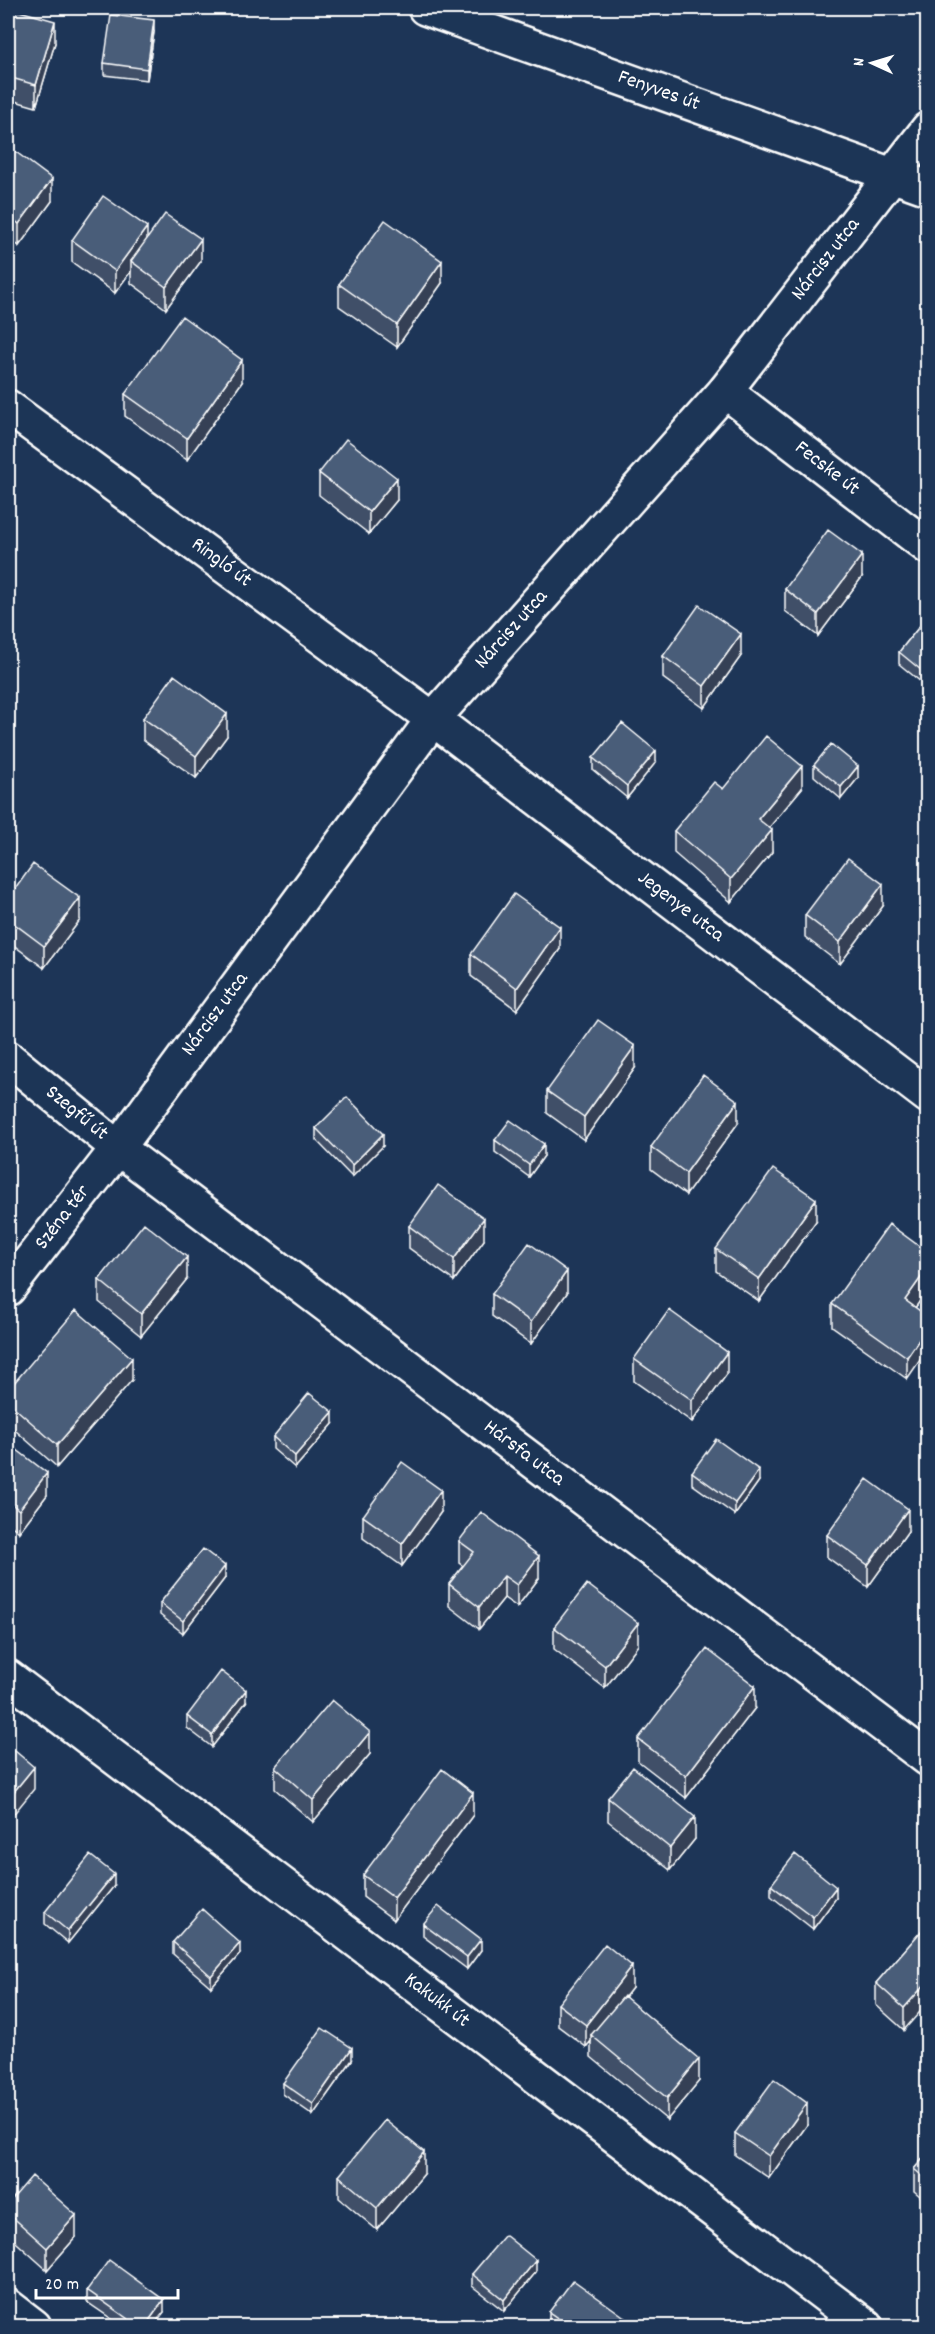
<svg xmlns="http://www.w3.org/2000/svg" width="935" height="2334" font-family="Dekko,sans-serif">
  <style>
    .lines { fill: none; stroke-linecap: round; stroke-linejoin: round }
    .minor-casing { stroke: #fff; stroke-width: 38 }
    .minor { stroke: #1d3557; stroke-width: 33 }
    .wall { fill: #405068; stroke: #fff; stroke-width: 1.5 }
    .shaded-wall { fill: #344155; stroke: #fff; stroke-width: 1.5 }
    .building { fill: #4a5d79; stroke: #fff; stroke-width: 1.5 }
    .labels { text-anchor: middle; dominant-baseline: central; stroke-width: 4.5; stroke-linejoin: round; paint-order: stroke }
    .street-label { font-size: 21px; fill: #fff; stroke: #1d3557 }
  </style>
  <rect width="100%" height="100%" fill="#1d3557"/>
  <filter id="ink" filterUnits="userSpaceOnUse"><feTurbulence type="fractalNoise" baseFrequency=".0167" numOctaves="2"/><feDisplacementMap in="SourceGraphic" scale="12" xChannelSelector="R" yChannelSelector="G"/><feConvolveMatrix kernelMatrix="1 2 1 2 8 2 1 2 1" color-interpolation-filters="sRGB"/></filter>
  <g filter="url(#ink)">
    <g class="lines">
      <defs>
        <g id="minor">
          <path id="s1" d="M425,8L928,188"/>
          <path id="s2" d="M725,391L928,547"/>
          <path id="s3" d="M8,407L433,719L928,1096"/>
          <path id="s4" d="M8,1058L118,1148L928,1759"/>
          <path id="s5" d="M8,1289L118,1148L433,719L725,391L928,129"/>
          <path id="s6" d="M8,1677L866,2326"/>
          <path d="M8,2306L34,2326"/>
        </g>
      </defs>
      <!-- minor casing -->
      <use href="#minor" class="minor-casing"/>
      <!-- minor -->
      <use href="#minor" class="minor"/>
    </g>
    <!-- wall -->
    <path class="wall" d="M886,8H900L898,13Z
      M154,32L147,80L104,75V63Z
      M8,39L55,43L36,107L8,99Z
      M8,155L52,201L19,246L8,238Z
      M147,239L201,261L166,309L131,283V271L115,293L72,262V240Z
      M442,283L397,347L339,306V284Z
      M242,382L187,460L125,416V394Z
      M319,473L397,500L369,534L319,495Z
      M862,577L818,636L785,611V589Z
      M927,617L921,682L899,664V652Z
      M663,656H741L704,708L663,678Z
      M143,718L227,736L196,778L143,740Z
      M593,758L656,762L627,798L593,770Z
      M814,765L858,778L841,799L814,776Z
      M802,788L769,827L772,852L731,902L674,853V831L723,789Z
      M8,899L80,920L44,968L8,941Z
      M883,906L840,964L805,937V915Z
      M560,949L517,1010L471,976V954Z
      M927,961V998L920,992V970Z
      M635,1068L584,1140L547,1113V1091Z
      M738,1123L686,1195L651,1169V1147Z
      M316,1128L383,1146L352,1177L316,1140Z
      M495,1140L544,1156L529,1177L495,1152Z
      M816,1221L759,1301L716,1271V1249Z
      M409,1226L484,1240L454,1281L409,1248Z
      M187,1279L141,1336L99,1302V1280Z
      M927,1291L915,1308L907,1379L832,1326V1304Z
      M567,1293L531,1344L492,1316V1294Z
      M634,1359L727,1374L692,1422L634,1381Z
      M132,1380L57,1467L8,1424V1390Z
      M333,1424L295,1468L273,1449V1437Z
      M8,1443L47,1495L19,1532L8,1523Z
      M692,1472L759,1481L735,1515L692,1484Z
      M441,1512L402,1566L363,1538V1516Z
      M908,1531L868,1587L827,1557V1535Z
      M459,1541L539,1578L517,1607L504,1598L479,1629L449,1606V1584L463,1566L459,1563Z
      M225,1578L183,1633L160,1615V1603Z
      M554,1627L638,1645L605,1688L554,1649Z
      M927,1632V1658L926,1657V1635Z
      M246,1702L212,1747L187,1728V1716Z
      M755,1708L686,1798L638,1761V1739Z
      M370,1754L313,1822L275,1789V1767Z
      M608,1798L695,1839L670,1870L608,1821Z
      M473,1815L394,1920L363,1897V1875Z
      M771,1885L836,1898L813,1929L771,1896Z
      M114,1886L68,1943L45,1924V1912Z
      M423,1924L481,1950L467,1969L423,1936Z
      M923,1929L904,2030L876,2005V1983Z
      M173,1942L240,1954L211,1987L173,1954Z
      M632,1988L625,1997L699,2081L667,2120L591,2057V2041L586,2047L558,2026V2004Z
      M352,2060L313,2115L283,2094V2083Z
      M807,2125L769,2178L735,2155V2133Z
      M927,2154V2202L914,2191V2169Z
      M424,2174L377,2230L339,2198V2176Z
      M8,2204L76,2237L47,2270L8,2235Z
      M536,2272L504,2311L472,2286V2274Z
      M87,2290L164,2312L153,2326H122L87,2302Z
      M549,2312L633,2326H549Z"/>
    <!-- shaded-wall -->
    <path class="shaded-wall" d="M154,20V32L147,80V69Z
      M55,21V43L36,107V85Z
      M52,179V201L19,246V224Z
      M147,227V249L131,261V271L115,293V271Z
      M201,239V261L166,309V287Z
      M442,261V283L397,347V325Z
      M242,360V382L187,460V438Z
      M397,478V500L369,534V512Z
      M862,555V577L818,636V614Z
      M9,570V593L8,594V572Z
      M741,634V656L704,708V686Z
      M927,662V674L921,682V670Z
      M227,714V736L196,778V756Z
      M656,751V762L627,798V786Z
      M802,766V788L758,841V819Z
      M858,766V778L841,799V787Z
      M772,830V852L731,902V879Z
      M883,884V906L840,964V942Z
      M80,898V920L44,968V946Z
      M560,927V949L517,1010V988Z
      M635,1046V1068L584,1140V1117Z
      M738,1101V1123L686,1195V1173Z
      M383,1134V1146L352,1177V1165Z
      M544,1144V1156L529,1177V1165Z
      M816,1199V1221L759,1301V1279Z
      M484,1218V1240L454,1281V1259Z
      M187,1257V1279L141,1336V1314Z
      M927,1269V1291L905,1322V1300Z
      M567,1271V1293L531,1344V1322Z
      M927,1328V1350L907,1379V1357Z
      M727,1352V1374L692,1422V1400Z
      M132,1358V1380L57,1467V1445Z
      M333,1412V1424L295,1468V1456Z
      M759,1470V1481L735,1515V1503Z
      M47,1473V1495L19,1532V1510Z
      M441,1490V1512L402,1566V1544Z
      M908,1509V1531L868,1587V1565Z
      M539,1556V1578L517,1607V1585Z
      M9,1561V1573L8,1574V1562Z
      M225,1566V1578L183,1633V1621Z
      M504,1576V1598L479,1629V1607Z
      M638,1623V1645L605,1688V1666Z
      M755,1686V1708L686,1798V1776Z
      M246,1690V1702L212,1747V1735Z
      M370,1732V1754L313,1822V1800Z
      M34,1767V1789L8,1821V1799Z
      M473,1793V1815L394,1920V1898Z
      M695,1817V1839L670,1870V1848Z
      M114,1874V1886L68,1943V1931Z
      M836,1887V1898L813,1929V1917Z
      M481,1939V1950L467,1969V1957Z
      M240,1943V1954L211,1987V1976Z
      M632,1966V1988L594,2037L591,2035V2041L586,2047V2025Z
      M927,1982V2004L904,2030V2008Z
      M352,2048V2060L313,2115V2104Z
      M699,2059V2081L667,2120V2098Z
      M807,2103V2125L769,2178V2156Z
      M424,2152V2174L377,2230V2208Z
      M76,2215V2237L47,2270V2248Z
      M536,2260V2272L504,2311V2300Z
      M164,2300V2312L153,2326H145Z"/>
    <!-- building -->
    <path class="building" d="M16,10L55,21L36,85L8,77V39Z
      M111,15L154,20L147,69L104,63Z
      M12,149L52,179L19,224L8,215V155Z
      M103,196L147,227L115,271L72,240Z
      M165,214L201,239L166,287L131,261Z
      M385,220L442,261L397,325L339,284Z
      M182,316L242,360L187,438L125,394Z
      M346,439L397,478L369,512L319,473Z
      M828,530L862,555L818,614L785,589Z
      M699,605L741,634L704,686L663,656Z
      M927,617V662L921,670L899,652Z
      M174,675L227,714L196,756L143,718Z
      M622,723L656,751L627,786L593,758Z
      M766,736L802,766L758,819L772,830L731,879L674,831L714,782L723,789Z
      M831,744L858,766L841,787L814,765Z
      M848,858L883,884L840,942L805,915Z
      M33,864L80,898L44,946L8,919V899Z
      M514,894L560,927L517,988L471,954Z
      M927,961V976L920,970Z
      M598,1020L635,1046L584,1117L547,1091Z
      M703,1075L738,1101L686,1173L651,1147Z
      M347,1097L383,1134L352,1165L316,1128Z
      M510,1120L544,1144L529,1165L495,1140Z
      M773,1169L816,1199L759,1279L716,1249Z
      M438,1185L484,1218L454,1259L409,1226Z
      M144,1223L187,1257L141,1314L99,1280Z
      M889,1224L927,1252V1269L905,1300L927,1316V1328L907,1357L832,1304Z
      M529,1243L567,1271L531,1322L492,1294Z
      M76,1310L132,1358L57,1445L8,1402V1390Z
      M669,1310L727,1352L692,1400L634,1359Z
      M309,1393L333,1412L295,1456L273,1437Z
      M716,1439L759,1470L735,1503L692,1472Z
      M8,1443L47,1473L19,1510L8,1501Z
      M402,1462L441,1490L402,1544L363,1516Z
      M867,1479L908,1509L868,1565L827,1535Z
      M481,1512L539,1556L517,1585L504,1576L479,1607L449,1584L474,1552L459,1541Z
      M203,1549L225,1566L183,1621L160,1603Z
      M587,1584L638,1623L605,1666L554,1627Z
      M707,1649L755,1686L686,1776L638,1739Z
      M221,1671L246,1690L212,1735L187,1716Z
      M332,1700L370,1732L313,1800L275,1767Z
      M8,1745L34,1767L8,1799Z
      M633,1767L695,1817L670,1848L608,1798Z
      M442,1769L473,1793L394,1898L363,1875Z
      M795,1854L836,1887L813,1917L771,1885Z
      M90,1855L114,1874L68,1931L45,1912Z
      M438,1906L481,1939L467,1957L423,1924Z
      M202,1909L240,1943L211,1976L173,1942Z
      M923,1929L927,1933V1982L904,2008L876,1983Z
      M605,1944L632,1966L586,2025L558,2004Z
      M624,1996L699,2059L667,2098L591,2035Z
      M322,2028L352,2048L313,2104L283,2083Z
      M774,2079L807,2103L769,2156L735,2133Z
      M385,2120L424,2152L377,2208L339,2176Z
      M927,2154V2180L914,2169Z
      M32,2176L76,2215L47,2248L8,2213V2204Z
      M505,2235L536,2260L504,2300L472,2274Z
      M109,2260L164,2300L145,2326H138L87,2290Z
      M573,2280L633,2323L630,2326H569L549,2312Z"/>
  </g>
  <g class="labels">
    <!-- street labels -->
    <g class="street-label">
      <text stroke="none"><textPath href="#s1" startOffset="248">Fenyves út</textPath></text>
      <text stroke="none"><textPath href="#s5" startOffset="1316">Nárcisz utca</textPath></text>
      <text stroke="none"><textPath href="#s2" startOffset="128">Fecske út</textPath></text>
      <text stroke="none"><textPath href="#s3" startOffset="264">Ringló út</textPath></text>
      <text stroke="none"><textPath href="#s5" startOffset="830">Nárcisz utca</textPath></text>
      <text stroke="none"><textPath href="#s3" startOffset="838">Jegenye utca</textPath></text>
      <text stroke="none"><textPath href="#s5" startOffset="344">Nárcisz utca</textPath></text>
      <text stroke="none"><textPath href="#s4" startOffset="88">Szegfű út</textPath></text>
      <text stroke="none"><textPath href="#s5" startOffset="90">Széna tér</textPath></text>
      <text stroke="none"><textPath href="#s4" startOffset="650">Hársfa utca</textPath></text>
      <text stroke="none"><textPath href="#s6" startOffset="537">Kakukk út</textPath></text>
    </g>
  </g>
  <!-- margin -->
  <rect width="935" height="2334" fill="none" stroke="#1d3557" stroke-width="30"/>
  <rect x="15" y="15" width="905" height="2304" fill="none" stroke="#fff" stroke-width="2" filter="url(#ink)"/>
  <!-- north arrow -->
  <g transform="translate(872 63) rotate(274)" stroke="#1d3557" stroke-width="4.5" paint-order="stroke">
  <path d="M0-4.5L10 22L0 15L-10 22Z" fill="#ffffff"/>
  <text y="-9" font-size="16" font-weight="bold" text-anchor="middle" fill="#ffffff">N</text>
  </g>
  <!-- scale -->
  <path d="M36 2289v9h142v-9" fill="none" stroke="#ffffff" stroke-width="3"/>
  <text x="45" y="2289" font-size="18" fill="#ffffff" stroke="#1d3557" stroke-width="4.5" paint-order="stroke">20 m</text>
</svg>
